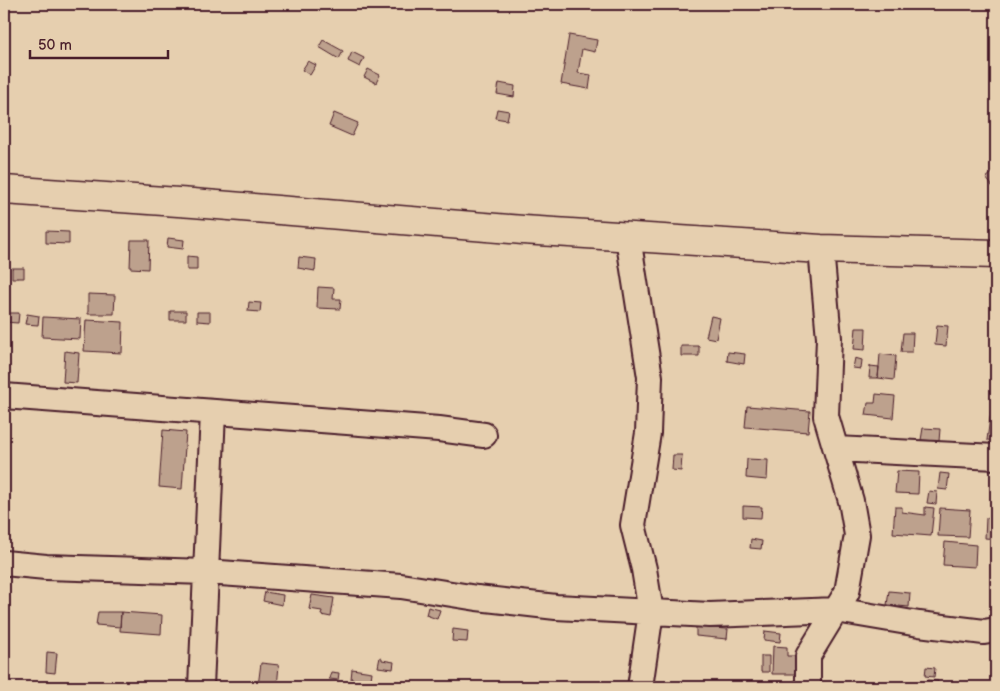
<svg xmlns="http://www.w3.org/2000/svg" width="1000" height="691" font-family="'Balsamiq Sans',sans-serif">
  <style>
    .building { fill: #bda18d; stroke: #4a1f2b }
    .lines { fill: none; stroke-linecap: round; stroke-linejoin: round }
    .minor-casing { stroke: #4a1f2b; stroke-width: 28 }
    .major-casing { stroke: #4a1f2b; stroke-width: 31 }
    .minor { stroke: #e6cfaf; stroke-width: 24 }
    .major { stroke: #e6cfaf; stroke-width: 28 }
  </style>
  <rect width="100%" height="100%" fill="#e6cfaf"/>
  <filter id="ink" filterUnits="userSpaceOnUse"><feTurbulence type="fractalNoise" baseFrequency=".02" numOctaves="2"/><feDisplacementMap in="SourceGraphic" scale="10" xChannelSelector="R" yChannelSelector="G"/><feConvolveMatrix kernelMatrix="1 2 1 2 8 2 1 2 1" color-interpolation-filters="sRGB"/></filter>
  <g filter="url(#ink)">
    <!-- building -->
    <path class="building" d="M569,35L597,40L595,52L582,49L578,73L591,75L589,89L561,84Z
      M323,40L343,51L339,59L319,47Z
      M352,52L364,58L360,67L348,61Z
      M308,61L316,65L310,75L302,70Z
      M368,69L380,75L376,83L364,77Z
      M499,83L515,86L514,97L497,94Z
      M497,109L509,111L507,120L495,118Z
      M334,113L358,123L352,136L329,126Z
      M996,170V184L993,187L986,178Z
      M46,231L69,232V244L46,243Z
      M168,238L184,240L183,249L167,247Z
      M131,240H149L148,269L130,268Z
      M187,256L197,257V270H187Z
      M299,257L316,259L315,271L298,268Z
      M12,268H24V278H12Z
      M318,287L334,288L333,299H341L340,309L317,308Z
      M88,294L115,295L114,314H88Z
      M249,302L261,303L260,312L248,311Z
      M170,311H186V320H170Z
      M197,312H210V322L197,321Z
      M4,313H19L18,323L4,322Z
      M27,314L39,316L38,325L25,324Z
      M711,316L720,318L716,339L706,337Z
      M43,317L81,319L80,339L42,337Z
      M86,320L123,322L122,353L84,351Z
      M937,325L948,326L946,346L935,345Z
      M856,328H866L865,350L854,349Z
      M903,333H913L912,352H901Z
      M681,346H699V356H681Z
      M65,351L79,353L77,383L63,382Z
      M728,352L745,354L744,364L727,361Z
      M880,354L896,356L894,380L878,378Z
      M855,358L862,360L861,369L853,368Z
      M870,366L879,367L878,378H869Z
      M876,394L895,396L893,418L866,415L868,403H875Z
      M747,406L810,411L808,432L745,427Z
      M991,411L996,412V441L987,440Z
      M923,428L940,429L939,441L921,440Z
      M163,430L186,432L182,489L159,487Z
      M673,455H682L681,471L672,470Z
      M747,459L768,460L767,480L746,478Z
      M897,471L919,472L918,494L895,493Z
      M940,473L949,474L947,490L938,489Z
      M929,491L937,492L936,504L927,503Z
      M743,506L762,507L761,518L743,517Z
      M895,507H902V512L925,515V507L934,508L931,536L893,533Z
      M940,508L970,510L968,537L938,536Z
      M986,518H996V539L985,538Z
      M751,539L762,541L761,549L750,548Z
      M945,542L976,545L975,567L943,565Z
      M889,591L910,593L909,607L887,605Z
      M265,592L283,595L282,605L263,601Z
      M312,595L334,598L331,617L321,615L322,611L309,609Z
      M428,607L440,610L437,619L426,615Z
      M98,612H121L120,627L96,625Z
      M121,612L162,615L161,634L120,631Z
      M696,627L728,629L727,639L696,636Z
      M453,629L468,631L467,642L452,641Z
      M765,631L781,633L780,642L764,640Z
      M773,646L787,647V656H801L800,674H772Z
      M47,652L57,653L55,673L46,672Z
      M761,656H769V672H761Z
      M380,657L382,658V660L394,662L393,669L378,667Z
      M261,663L279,665L277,687L258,686Z
      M926,667L935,668L934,677L925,676Z
      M352,669L372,672L370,686L362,685V681L351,679Z
      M331,672L339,673L338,680L329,679Z
      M927,680L938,681L937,686L949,687H926Z
      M522,682H540L538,687H522Z"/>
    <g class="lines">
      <defs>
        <path id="minor" d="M628,237L650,377L648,433L633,525L644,569L651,612L640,687
          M4,396L439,429L484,435
          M836,449L996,457
          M4,563L46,567L206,572L401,586L477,598L556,607L710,615L836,610L919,624L984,632L996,630
          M201,687L213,412
          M808,687V656L847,592L857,535L851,501L826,416L829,338L821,249"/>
        <path id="major" d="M4,190L193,203L523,230L821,249L996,254"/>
      </defs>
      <!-- minor casing -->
      <use href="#minor" class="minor-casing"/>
      <!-- major casing -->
      <use href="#major" class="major-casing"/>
      <!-- minor -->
      <use href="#minor" class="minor"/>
      <!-- major -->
      <use href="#major" class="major"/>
    </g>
  </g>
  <!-- margin -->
  <rect width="1000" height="691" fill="none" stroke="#e6cfaf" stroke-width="20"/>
  <rect x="10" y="10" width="980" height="671" fill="none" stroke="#4a1f2b" stroke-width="2" filter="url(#ink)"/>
  <!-- scale -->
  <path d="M30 50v8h138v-8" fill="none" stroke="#4a1f2b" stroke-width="2.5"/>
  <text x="38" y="50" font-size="15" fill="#4a1f2b" stroke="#e6cfaf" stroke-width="4" paint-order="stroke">50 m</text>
</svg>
